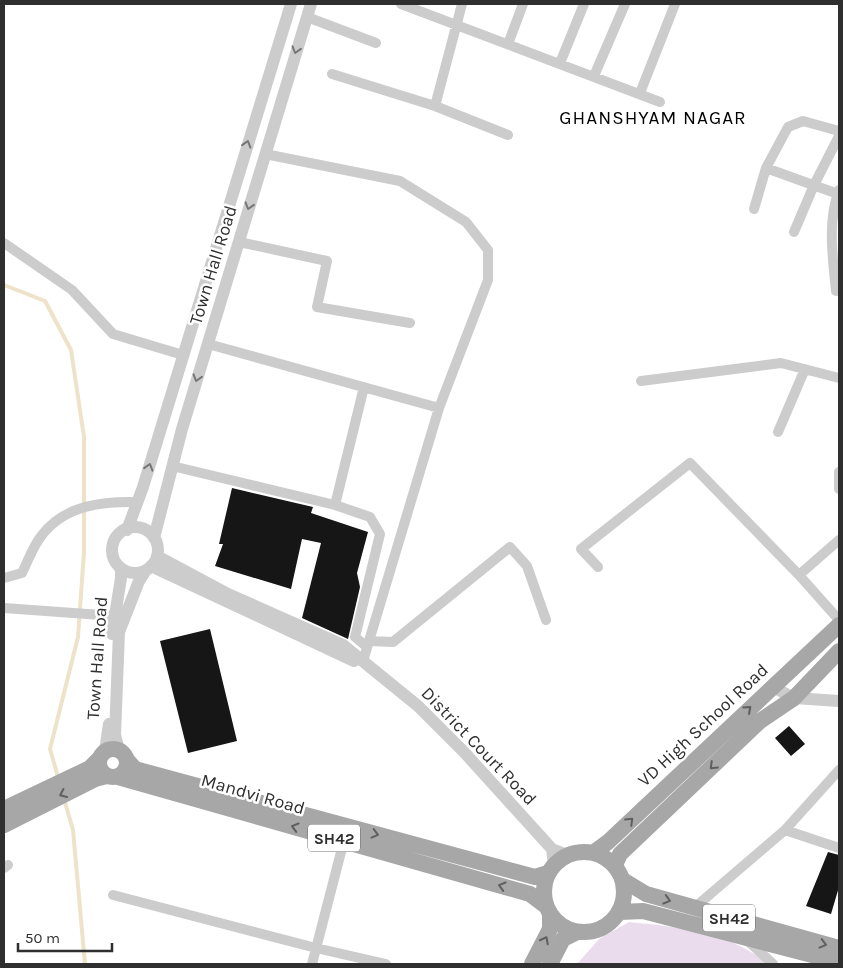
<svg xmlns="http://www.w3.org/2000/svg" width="843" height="968" font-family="Karla,sans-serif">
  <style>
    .green { fill: #eadced }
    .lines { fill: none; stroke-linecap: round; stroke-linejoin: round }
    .stream { stroke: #eee3c8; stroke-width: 4 }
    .building { fill: #161616 }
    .minor { stroke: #ccc; stroke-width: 10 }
    .tertiary { stroke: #ccc; stroke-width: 12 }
    .primary { stroke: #a7a7a7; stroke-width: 16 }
    .oneway { stroke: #767676 }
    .oneway2 { stroke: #5f5f5f }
    .labels { text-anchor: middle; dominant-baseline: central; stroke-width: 5; stroke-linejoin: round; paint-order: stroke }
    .shield { fill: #fff; stroke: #6d6d6d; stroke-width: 1 }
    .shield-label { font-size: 16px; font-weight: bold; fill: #2f2f2f }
    .street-label { font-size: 18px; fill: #2f2f2f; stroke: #fff }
    .neighbourhood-label { font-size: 19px; letter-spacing: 1px; fill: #000; stroke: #fff }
  </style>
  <rect width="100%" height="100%" fill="#fff"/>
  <!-- green -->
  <path class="green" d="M629,922C677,927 730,932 768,964H577L599,939Z"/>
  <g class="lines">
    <!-- stream -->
    <path class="stream" d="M4,285L45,301L71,350L84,437V552L78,637L50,749L58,777
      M64,799L73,830L85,964"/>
  </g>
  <!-- building -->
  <path class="building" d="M232,488L313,507L311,513L368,532L357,573L360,587L348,639L302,618L321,543L302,539L291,589L215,566L223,544H219Z
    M210,629L237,741L188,753L160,641Z
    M789,726L805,744L791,756L775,738Z
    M828,852L839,855V887L831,914L806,906Z"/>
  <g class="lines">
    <!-- minor -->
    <path class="minor" d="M401,4L660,102
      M307,17L376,43
      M508,44L523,4
      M560,63L584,4
      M332,74L435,106L508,135
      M594,76L625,4
      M640,93L675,4
      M435,106L462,4
      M265,154L400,181L466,222L488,250V280L439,408L363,661
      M766,168L838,194
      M754,209L766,168L788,127L803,121L839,131
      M794,232L814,185L839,136
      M239,242L327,261L317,307L410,323
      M4,243L72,290L113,334L183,355
      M836,291C833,260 827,221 839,190
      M208,344L439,408
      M641,381L781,363L839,378
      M778,432L805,369
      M172,466L335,505L370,517L380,534L355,637L367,647
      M839,472V489
      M335,505L364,387
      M598,567L581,549L690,463L799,575L839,620
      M799,575L839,540
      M4,578L22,573C28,561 33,546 42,535C65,505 103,501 138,502
      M4,608L115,616
      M369,641L393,642L510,547L527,566L546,620
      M785,830L839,848
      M4,868L8,865
      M113,895L316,948L386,964
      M694,908L785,830L839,770
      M748,941L773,964
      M312,964L341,852"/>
    <!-- tertiary -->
    <path class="tertiary" d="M112 550a23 23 0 1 1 46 0a23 23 0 1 1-46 0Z
      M127,530L143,487L291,4
      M154,538L182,429L311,4
      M157,556L228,594L343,645L418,706L464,752L552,849L567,855
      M151,566L354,661
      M112,634L121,578V568
      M773,687L794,698L839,701
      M119,750L115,735L119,632L139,581L146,570
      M105,751L109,724
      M552,849L554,865"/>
    <!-- primary -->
    <path class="primary" d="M99 763a14 14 0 1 1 28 0a14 14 0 1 1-28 0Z
      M128,761L135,769L535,877L548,873
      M118,777L530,894L546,906
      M4,809L90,768L99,759
      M4,825L95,779L107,776
      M544 892a40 40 0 1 1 80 0a40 40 0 1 1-80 0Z
      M593,853L608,842L839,625
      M615,865L620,854L760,721L794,698L839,651
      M623,880L646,894L839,948
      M620,912L643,911L839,962
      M532,964L550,929V914
      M550,964L563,939L577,932"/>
  </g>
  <!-- one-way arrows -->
  <defs><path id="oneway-chevron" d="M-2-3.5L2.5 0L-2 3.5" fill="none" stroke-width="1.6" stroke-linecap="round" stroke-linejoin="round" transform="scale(1.25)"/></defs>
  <g class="oneway">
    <use href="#oneway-chevron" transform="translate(296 50) rotate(107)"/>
    <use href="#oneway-chevron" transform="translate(247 144) rotate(-73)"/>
    <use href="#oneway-chevron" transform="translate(249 206) rotate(107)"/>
    <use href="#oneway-chevron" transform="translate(197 378) rotate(107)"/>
    <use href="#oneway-chevron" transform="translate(149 467) rotate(-73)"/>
  </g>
  <g class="oneway2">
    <use href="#oneway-chevron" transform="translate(748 709) rotate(-42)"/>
    <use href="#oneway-chevron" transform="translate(713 766) rotate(136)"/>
    <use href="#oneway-chevron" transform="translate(63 794) rotate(155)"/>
    <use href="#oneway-chevron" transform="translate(630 821) rotate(-44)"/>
    <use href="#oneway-chevron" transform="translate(295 827) rotate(-164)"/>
    <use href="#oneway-chevron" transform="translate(375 834) rotate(15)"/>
    <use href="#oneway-chevron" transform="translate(502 886) rotate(-164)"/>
    <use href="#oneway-chevron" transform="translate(667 900) rotate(16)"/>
    <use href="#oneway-chevron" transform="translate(545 940) rotate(-63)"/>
    <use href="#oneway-chevron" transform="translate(823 944) rotate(15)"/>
  </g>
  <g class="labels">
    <!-- shield labels -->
    <g class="shield">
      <rect x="308" y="824.5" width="52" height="27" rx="4"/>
      <rect x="703" y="904.5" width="52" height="27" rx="4"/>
    </g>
    <g class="shield-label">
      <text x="334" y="838">SH42</text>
      <text x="729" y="918">SH42</text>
    </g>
    <!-- street labels -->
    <g class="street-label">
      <text transform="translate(213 265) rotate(-73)">Town Hall Road</text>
      <text transform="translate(97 658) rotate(-86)">Town Hall Road</text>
      <text transform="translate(703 725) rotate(-43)">VD High School Road</text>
      <text transform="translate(479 746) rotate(46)">District Court Road</text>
      <text transform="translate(253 794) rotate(16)">Mandvi Road</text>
    </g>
    <!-- neighbourhood labels -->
    <g class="neighbourhood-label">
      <text x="653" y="118">GHANSHYAM NAGAR</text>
    </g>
  </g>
  <!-- border -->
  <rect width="843" height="968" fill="none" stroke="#2f2f2f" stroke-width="10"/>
  <!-- scale -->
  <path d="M18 943v8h94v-8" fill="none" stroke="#2f2f2f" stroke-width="2.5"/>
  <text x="25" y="943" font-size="15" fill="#2f2f2f" stroke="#ffffff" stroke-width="4" paint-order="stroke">50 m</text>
</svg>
